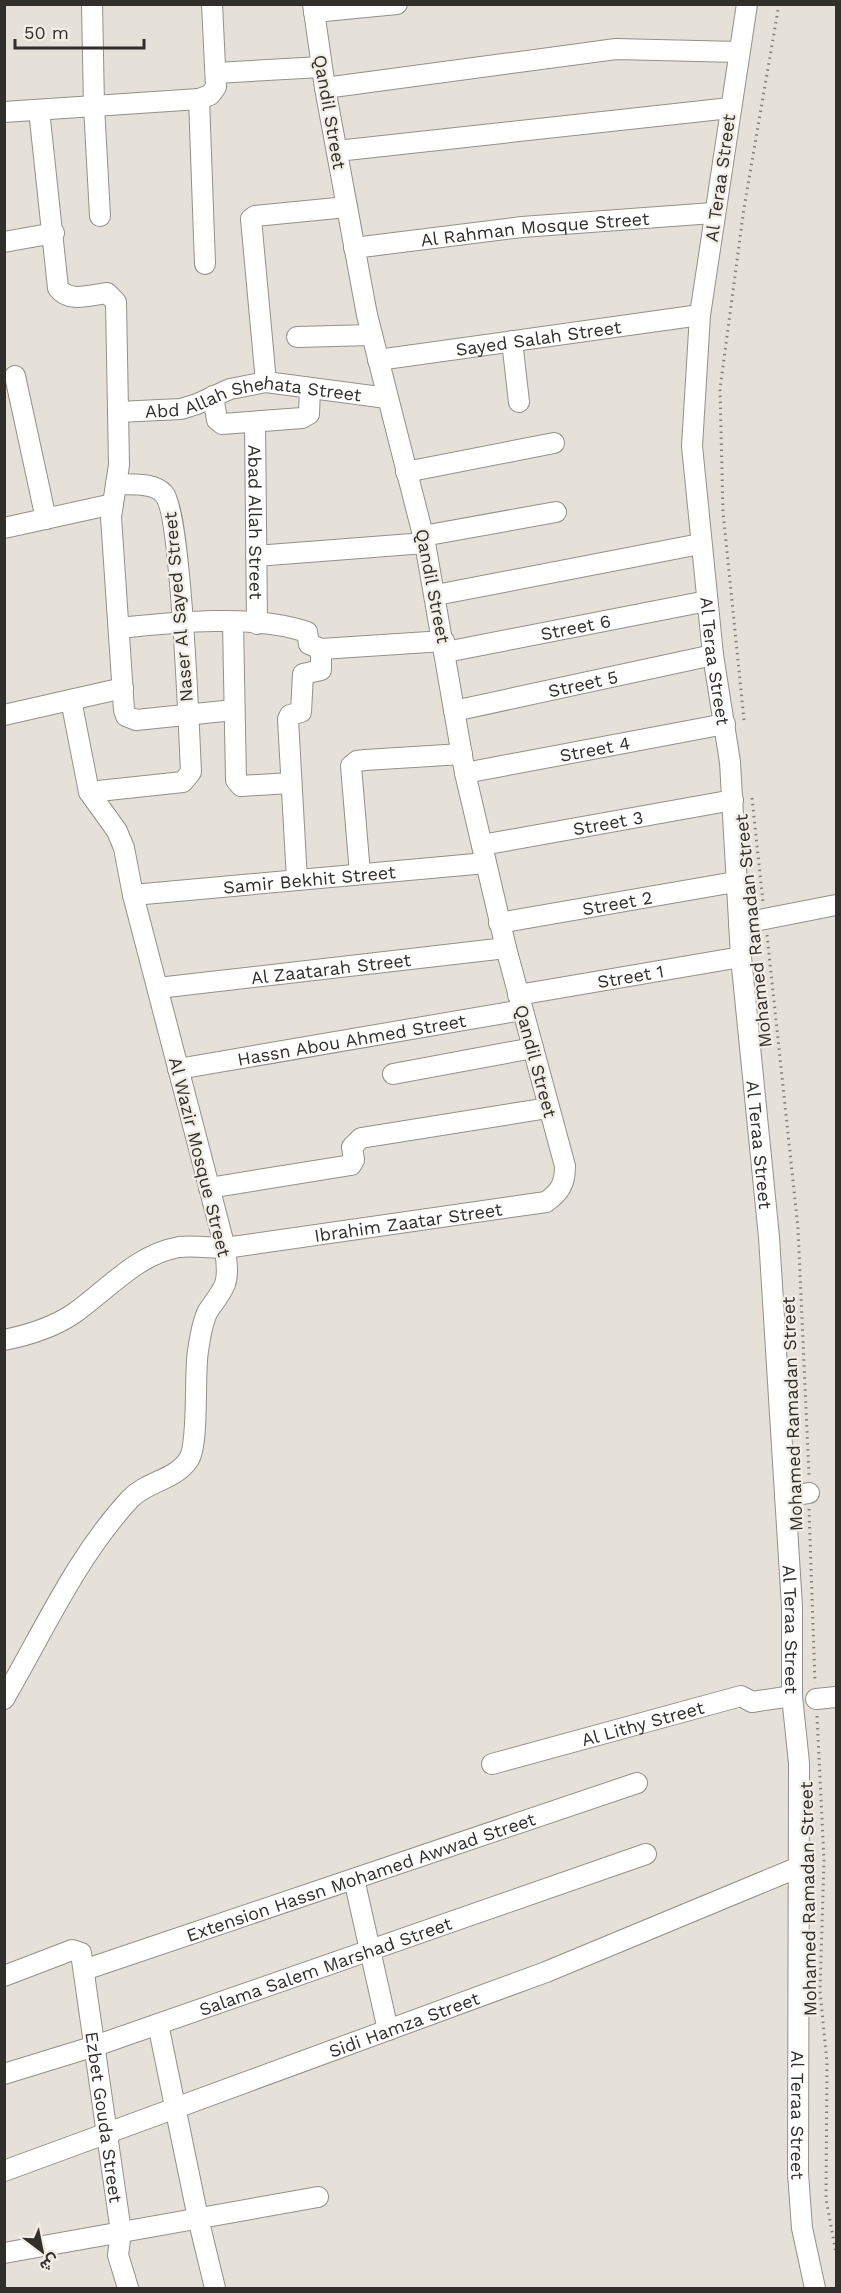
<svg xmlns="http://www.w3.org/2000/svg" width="841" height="2293" font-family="'Work Sans',Vazirmatn,sans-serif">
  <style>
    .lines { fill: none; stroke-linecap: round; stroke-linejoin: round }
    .street-casing { stroke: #949089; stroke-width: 22 }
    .path { stroke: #83807a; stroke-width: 3; stroke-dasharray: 1.5 4.5; stroke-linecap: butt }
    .street { stroke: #fff; stroke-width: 20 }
    .labels { text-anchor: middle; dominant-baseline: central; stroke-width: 4.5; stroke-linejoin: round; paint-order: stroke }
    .street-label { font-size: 18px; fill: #312f2c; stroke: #f2ede5 }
  </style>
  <rect width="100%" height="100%" fill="#e5e0d8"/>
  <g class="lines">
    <defs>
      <g id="street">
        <path d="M92,4L94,106L100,216"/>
        <path id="s1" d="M747,4L700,315L692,446L713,655L730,762L741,957L769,1237L792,1607V1696L799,1763L798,2173L802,2228L815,2288"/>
        <path d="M314,12L397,4"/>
        <path d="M216,73L321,67"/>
        <path d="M325,88L616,49L738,52"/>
        <path d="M199,99L205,264"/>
        <path d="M39,110L58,288C69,303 90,295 107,293L116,302L119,465L111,517L124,710L126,716L136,720L234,710"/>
        <path d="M4,112L199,99L210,95L216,87L212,4"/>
        <path d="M337,151L730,108"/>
        <path d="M4,242L54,233"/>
        <path id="s2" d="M354,248L522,227L713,213"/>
        <path d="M297,337L372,335"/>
        <path d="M512,341L519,402"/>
        <path id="s3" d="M378,360L700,315"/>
        <path d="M15,376L46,519"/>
        <path d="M266,382L251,219L255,216L347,207"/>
        <path d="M213,396L217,420L222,424L302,418L309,414L310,388"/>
        <path id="s4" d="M118,412L181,409L197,404L230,389L266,382L387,398"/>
        <path id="s5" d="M255,422L257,624"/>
        <path d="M406,472L554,443"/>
        <path d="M4,528L113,504"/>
        <path d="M423,536L556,512"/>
        <path d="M256,556L425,543"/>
        <path d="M436,595L700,544"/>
        <path d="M233,622L236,780L241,786L291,783"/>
        <path d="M119,628C176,622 253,614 307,632L309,644L321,649V670L303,674L301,712L290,715L288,719L297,880"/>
        <path d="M321,649L444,641"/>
        <path id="s6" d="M446,652L707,601"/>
        <path id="s7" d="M454,711L713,655"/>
        <path d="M4,715L123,688"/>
        <path id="s8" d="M465,773L725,724"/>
        <path d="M89,792L183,782L191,772C189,732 181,513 164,494C154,482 131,485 116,484"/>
        <path id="s9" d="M482,845L733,800"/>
        <path d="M360,874L351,766L357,761L365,760L462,754"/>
        <path id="s10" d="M133,895L486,863"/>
        <path id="s11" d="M499,923L735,882"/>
        <path d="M739,924L836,905"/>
        <path id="s12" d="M158,988L506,948"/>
        <path id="s13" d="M518,995L741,957"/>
        <path id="s14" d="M178,1069L522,1010"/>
        <path d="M393,1074L533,1048"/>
        <path d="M209,1188L351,1165L354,1160L352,1147L361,1138L548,1108"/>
        <path id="s15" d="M4,1340C29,1335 52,1328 73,1314C108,1290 135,1255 179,1247C193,1245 211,1248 225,1248L546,1202C560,1192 565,1184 565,1166L506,948L465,773L425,543L367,315L325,88L313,4"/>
        <path d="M785,1497L809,1493"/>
        <path d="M4,1699C43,1632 77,1556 130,1499C147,1481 176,1480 189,1459C199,1443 194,1374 198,1351C200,1338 202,1322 208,1311C214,1302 221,1294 225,1284C229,1273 226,1260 225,1248L133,895L124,848L117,831L89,792L71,700"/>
        <path d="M816,1699L836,1697"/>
        <path id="s16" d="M492,1764L741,1696L752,1702L792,1696"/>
        <path d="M354,1879L388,2030"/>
        <path id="s17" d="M84,1970L637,1783"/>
        <path id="s18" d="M4,1976L72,1950L81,1953L121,2232L118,2255L128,2288"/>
        <path d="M158,2024L198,2218L215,2288"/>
        <path id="s19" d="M4,2074L95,2046L646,1854"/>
        <path id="s20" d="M4,2171L546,1972L799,1867"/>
        <path d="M4,2253L318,2197"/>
      </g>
    </defs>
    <!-- street casing -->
    <use href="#street" class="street-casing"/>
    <!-- path -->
    <path class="path" d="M744,720L723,512L720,389L744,208L779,4
      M752,798L763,902
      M767,935L798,1228L809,1476
      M809,1509L815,1683
      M817,1716L824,1860L820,1991L827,2063L826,2199L836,2253"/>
    <!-- street -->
    <use href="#street" class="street"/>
  </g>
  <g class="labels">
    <!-- street labels -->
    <g class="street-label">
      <text transform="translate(330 112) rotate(80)">Qandil Street</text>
      <text transform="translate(720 178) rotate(-82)">Al Teraa Street</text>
      <text stroke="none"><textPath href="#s2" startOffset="182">Al Rahman Mosque Street</textPath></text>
      <text stroke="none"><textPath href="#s3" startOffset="162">Sayed Salah Street</textPath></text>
      <text stroke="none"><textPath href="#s4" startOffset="138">Abd Allah Shehata Street</textPath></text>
      <text stroke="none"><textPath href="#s5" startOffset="100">Abad Allah Street</textPath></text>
      <text transform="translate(433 586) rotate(79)">Qandil Street</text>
      <text transform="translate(178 607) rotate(-95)">Naser Al Sayed Street</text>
      <text stroke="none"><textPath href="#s6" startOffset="132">Street 6</textPath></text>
      <text stroke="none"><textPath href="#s1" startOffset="662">Al Teraa Street</textPath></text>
      <text stroke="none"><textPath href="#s7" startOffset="132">Street 5</textPath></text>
      <text stroke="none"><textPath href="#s8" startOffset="132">Street 4</textPath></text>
      <text stroke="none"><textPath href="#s9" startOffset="128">Street 3</textPath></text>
      <text stroke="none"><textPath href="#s10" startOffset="177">Samir Bekhit Street</textPath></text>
      <text stroke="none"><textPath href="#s11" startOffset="120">Street 2</textPath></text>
      <text transform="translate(753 931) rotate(-96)">Mohamed Ramadan Street</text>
      <text stroke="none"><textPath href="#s12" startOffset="174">Al Zaatarah Street</textPath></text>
      <text stroke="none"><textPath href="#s13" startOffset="114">Street 1</textPath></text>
      <text stroke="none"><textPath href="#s14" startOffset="176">Hassn Abou Ahmed Street</textPath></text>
      <text transform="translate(536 1061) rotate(75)">Qandil Street</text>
      <text stroke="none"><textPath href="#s1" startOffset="1148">Al Teraa Street</textPath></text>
      <text transform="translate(200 1157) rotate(76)">Al Wazir Mosque Street</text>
      <text stroke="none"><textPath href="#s15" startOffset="432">Ibrahim Zaatar Street</textPath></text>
      <text transform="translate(792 1414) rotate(-92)">Mohamed Ramadan Street</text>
      <text stroke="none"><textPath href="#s1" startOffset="1634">Al Teraa Street</textPath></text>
      <text stroke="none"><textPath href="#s16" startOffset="156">Al Lithy Street</textPath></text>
      <text stroke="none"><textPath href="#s17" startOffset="292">Extension Hassn Mohamed Awwad Street</textPath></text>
      <text transform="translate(808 1899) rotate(-91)">Mohamed Ramadan Street</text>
      <text stroke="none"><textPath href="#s19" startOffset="339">Salama Salem Marshad Street</textPath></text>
      <text stroke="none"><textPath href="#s20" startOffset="426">Sidi Hamza Street</textPath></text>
      <text stroke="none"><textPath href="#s1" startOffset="2120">Al Teraa Street</textPath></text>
      <text stroke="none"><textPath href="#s18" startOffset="248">Ezbet Gouda Street</textPath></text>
    </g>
  </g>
  <!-- border -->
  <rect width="841" height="2293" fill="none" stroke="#312f2c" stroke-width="12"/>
  <!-- north arrow -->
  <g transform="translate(42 2251) rotate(148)" stroke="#f2ede5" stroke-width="4.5" paint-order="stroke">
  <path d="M0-4.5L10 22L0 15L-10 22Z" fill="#312f2c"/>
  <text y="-9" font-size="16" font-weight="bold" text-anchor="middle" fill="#312f2c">ش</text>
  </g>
  <!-- scale -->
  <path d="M15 39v9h129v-9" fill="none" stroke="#312f2c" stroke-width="3"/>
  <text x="24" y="39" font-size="18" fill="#312f2c" stroke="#f2ede5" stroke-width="4.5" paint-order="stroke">50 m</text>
</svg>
